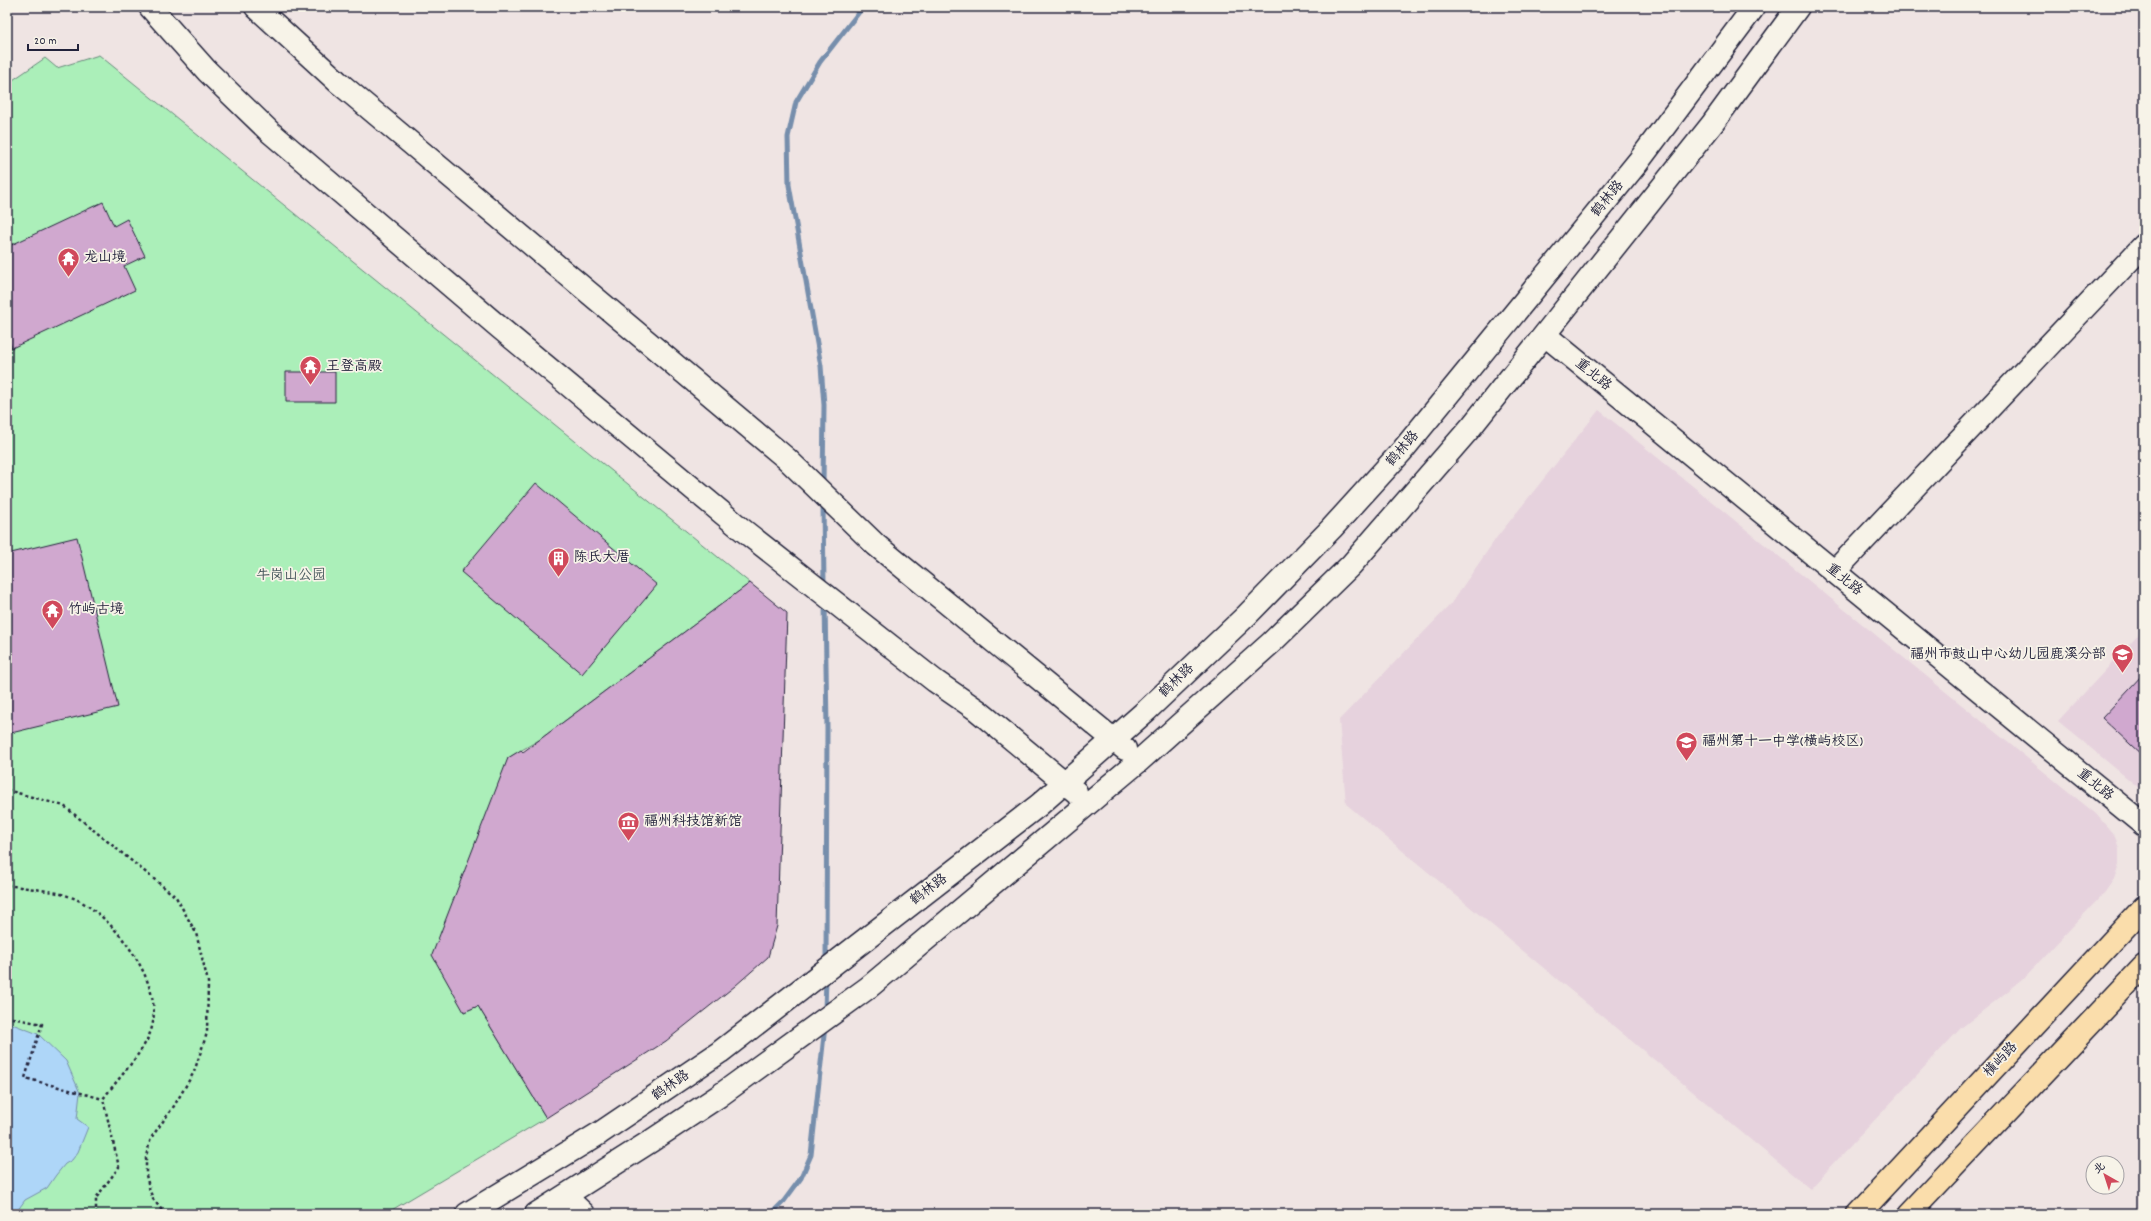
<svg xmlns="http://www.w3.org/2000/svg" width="2151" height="1221" font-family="Dekko,'LXGW WenKai TC',sans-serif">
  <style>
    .built { fill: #e6d2dd }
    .green { fill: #abefb9; stroke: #66887a }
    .water { fill: #aed6f8; stroke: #768eac }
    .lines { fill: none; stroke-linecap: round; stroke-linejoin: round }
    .stream { stroke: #768eac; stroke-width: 5 }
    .building { fill: #d0a8cf; stroke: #22223b }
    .secondary-casing { stroke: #22223b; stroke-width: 25 }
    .primary-casing { stroke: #22223b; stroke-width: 25 }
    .path { stroke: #22223b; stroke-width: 2.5; stroke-dasharray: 3 3; stroke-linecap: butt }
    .secondary { stroke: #f7f3e8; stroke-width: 22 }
    .primary { stroke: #faddab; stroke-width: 22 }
    .labels { text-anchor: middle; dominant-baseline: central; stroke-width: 3.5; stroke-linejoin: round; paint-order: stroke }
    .street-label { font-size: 14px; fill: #22223b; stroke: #f7f3e8 }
    .poi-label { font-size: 14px; fill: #22223b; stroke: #f7f3e8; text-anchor: start }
    .park-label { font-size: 14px; fill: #44555a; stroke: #f7f3e8 }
  </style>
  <rect width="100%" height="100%" fill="#efe4e3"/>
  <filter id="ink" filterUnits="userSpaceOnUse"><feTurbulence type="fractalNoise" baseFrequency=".025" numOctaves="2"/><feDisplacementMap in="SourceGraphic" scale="8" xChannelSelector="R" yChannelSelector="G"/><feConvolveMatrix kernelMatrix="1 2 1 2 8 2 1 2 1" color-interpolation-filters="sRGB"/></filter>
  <g filter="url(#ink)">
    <!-- built -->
    <path class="built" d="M1599,410L2096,814L2115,836L2119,849V864L2114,879L2105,892L2022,980L1961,1028L1810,1189L1346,804L1339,720L1450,605L1497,537Z
      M2144,629V792L2058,721Z"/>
    <!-- green -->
    <path class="green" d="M99,55L750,583L539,740L508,758L464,1012L478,1006L546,1118L385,1214H7V84L45,58L57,68Z"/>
    <!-- water -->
    <path class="water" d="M7,1022L38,1034L66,1061L80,1093L77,1119L88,1127L78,1152L72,1160L65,1164L56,1175L47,1188L25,1200L15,1214H7Z"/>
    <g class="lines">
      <!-- stream -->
      <path class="stream" d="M823,484L824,405L821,366L789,185L788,137L796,102L820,62L863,7
        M823,502L824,586
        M825,602L827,729L826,962
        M825,1010L826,978
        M771,1214L784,1201L801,1178L811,1155L825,1026"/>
    </g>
    <!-- building -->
    <path class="building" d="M103,202L114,226L127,219L145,256L124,266L135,290L12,348L7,337V247Z
      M286,372H335V402H286Z
      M536,483L657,585L582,674L461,572Z
      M77,537L118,707L7,734V554Z
      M750,583L787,613L777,926L768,957L735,986L666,1041L546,1118L478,1006L464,1012L432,955L508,758L521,750L523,752Z
      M2144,673V757L2102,718Z"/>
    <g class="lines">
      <defs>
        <path id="secondary" d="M150,7L207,71L270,132L499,327L739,527L935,681L977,710L1076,792
          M256,7L338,82L787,459L876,545L1125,749
          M1545,335L2144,825
          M1834,572L2144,245
          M565,1196L584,1214
          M467,1214L600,1133L720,1052L1039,805L1147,710L1247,615L1332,528L1402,451L1638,162L1754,7
          M536,1214L651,1141L719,1096L869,987L1139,761L1272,642L1351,565L1471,427L1713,123L1798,7"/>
        <path id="primary" d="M1858,1214L2144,907
          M1909,1214L2144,966"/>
      </defs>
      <!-- secondary casing -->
      <use href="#secondary" class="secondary-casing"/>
      <!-- primary casing -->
      <use href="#primary" class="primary-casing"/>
      <!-- path -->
      <path class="path" d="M7,790L64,806L176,897L196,933L208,982L207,1033L194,1072L174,1106L151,1138L146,1156V1175L150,1191L153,1199L165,1214
        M7,885C30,889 57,890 78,900C117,920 168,988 150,1033C143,1053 116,1081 103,1099L119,1167L96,1198V1214
        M12,1018L42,1024L25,1078L103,1099"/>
      <!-- secondary -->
      <use href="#secondary" class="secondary"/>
      <!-- primary -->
      <use href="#primary" class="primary"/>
    </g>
  </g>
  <!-- icons -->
  <defs>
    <symbol id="temple-pin" viewBox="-11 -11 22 30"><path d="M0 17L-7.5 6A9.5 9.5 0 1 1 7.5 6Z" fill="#d1495b" stroke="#f7f3e8"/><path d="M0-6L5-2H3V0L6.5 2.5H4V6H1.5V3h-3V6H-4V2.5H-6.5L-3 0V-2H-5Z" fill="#fff"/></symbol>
    <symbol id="building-pin" viewBox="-11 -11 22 30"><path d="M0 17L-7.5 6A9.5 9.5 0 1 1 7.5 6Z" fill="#d1495b" stroke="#f7f3e8"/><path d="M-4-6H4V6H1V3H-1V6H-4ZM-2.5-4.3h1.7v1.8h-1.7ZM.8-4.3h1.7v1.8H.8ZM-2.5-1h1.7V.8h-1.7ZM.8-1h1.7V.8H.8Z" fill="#fff"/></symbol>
    <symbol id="school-pin" viewBox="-11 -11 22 30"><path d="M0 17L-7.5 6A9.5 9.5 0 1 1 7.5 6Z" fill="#d1495b" stroke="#f7f3e8"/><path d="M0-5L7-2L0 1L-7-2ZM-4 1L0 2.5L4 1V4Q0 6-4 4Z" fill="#fff"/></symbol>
    <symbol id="museum-pin" viewBox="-11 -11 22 30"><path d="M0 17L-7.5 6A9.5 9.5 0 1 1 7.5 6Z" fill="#d1495b" stroke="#f7f3e8"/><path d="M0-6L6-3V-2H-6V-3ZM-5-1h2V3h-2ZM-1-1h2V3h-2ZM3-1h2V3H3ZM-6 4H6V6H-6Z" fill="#fff"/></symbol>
  </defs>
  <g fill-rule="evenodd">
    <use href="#temple-pin" x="56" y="246" width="25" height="34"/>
    <use href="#temple-pin" x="298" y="354" width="25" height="34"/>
    <use href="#building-pin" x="546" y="546" width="25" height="34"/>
    <use href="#temple-pin" x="40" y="598" width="25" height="34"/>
    <use href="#school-pin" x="2110" y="642" width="25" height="34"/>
    <use href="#school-pin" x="1674" y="730" width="25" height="34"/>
    <use href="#museum-pin" x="616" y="810" width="25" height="34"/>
  </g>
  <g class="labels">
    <!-- street labels -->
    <g class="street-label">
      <text transform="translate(1608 199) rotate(-51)">鹤林路</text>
      <text transform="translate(1593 375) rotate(39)">重北路</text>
      <text transform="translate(1403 449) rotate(-49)">鹤林路</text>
      <text transform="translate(1844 580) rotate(39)">重北路</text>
      <text transform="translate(1177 681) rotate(-44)">鹤林路</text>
      <text transform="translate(2095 785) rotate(39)">重北路</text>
      <text transform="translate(929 890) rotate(-37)">鹤林路</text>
      <text transform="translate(2001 1060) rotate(-47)">横屿路</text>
      <text transform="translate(671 1086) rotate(-35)">鹤林路</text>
    </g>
    <!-- poi labels -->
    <g class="poi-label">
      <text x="84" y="258">龙山境</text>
      <text x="326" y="367">王登高殿</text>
      <text x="574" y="558">陈氏大厝</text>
      <text x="68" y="610">竹屿古境</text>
      <text x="2106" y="655" text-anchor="end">福州市鼓山中心幼儿园鹿溪分部</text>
      <text x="1702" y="742">福州第十一中学(横屿校区)</text>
      <text x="644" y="822">福州科技馆新馆</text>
    </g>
    <!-- park labels -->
    <g class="park-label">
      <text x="291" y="576">牛岗山公园</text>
    </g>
  </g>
  <!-- margin -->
  <rect width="2151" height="1221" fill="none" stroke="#f7f3e8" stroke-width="24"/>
  <rect x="12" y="12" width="2127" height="1197" fill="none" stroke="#22223b" stroke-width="1.5" filter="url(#ink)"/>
  <!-- north arrow -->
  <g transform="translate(2105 1175) rotate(321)"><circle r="19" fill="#f7f3e8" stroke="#a29fa3"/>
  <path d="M0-3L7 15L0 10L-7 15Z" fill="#d1495b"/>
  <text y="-6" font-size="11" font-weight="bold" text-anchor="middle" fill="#22223b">北</text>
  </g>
  <!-- scale -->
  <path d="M28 44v6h50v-6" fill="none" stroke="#22223b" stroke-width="2"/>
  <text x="34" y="44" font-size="12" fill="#22223b" stroke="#f7f3e8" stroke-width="3" paint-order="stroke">20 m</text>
</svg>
